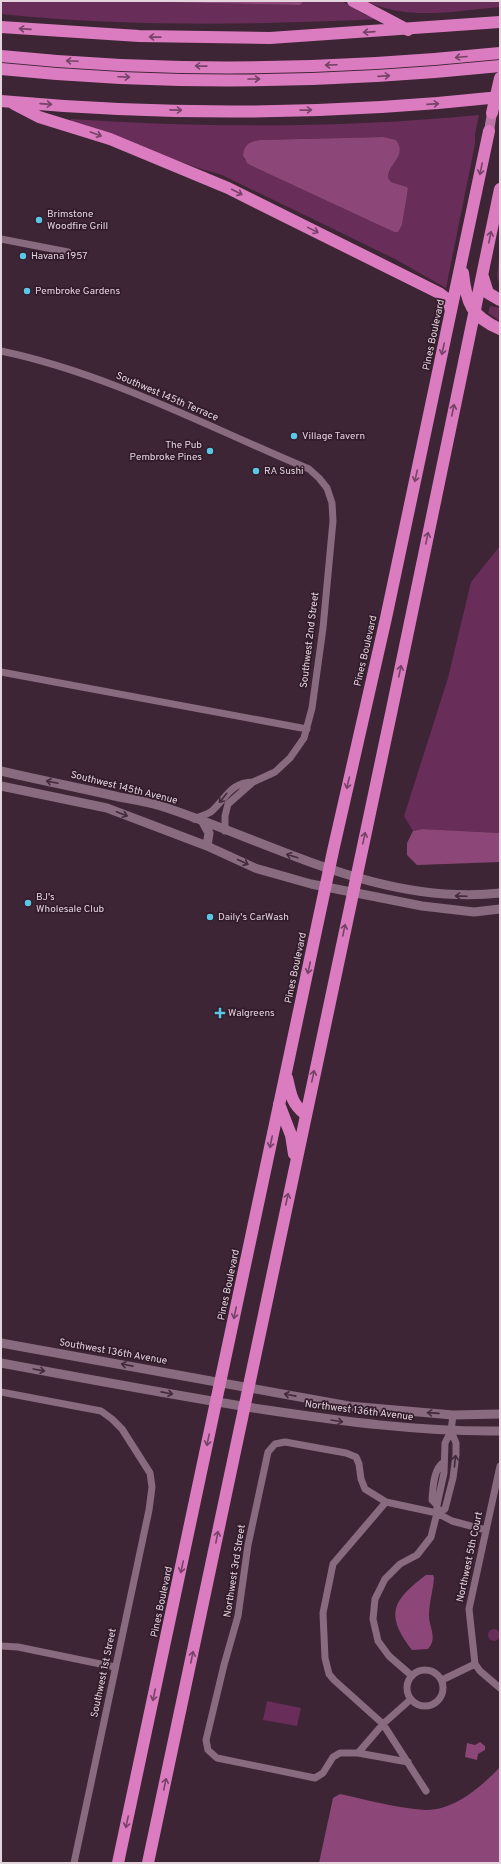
<svg xmlns="http://www.w3.org/2000/svg" width="501" height="1864" font-family="Overpass,sans-serif">
  <style>
    .green { fill: #682d58; fill-rule: evenodd }
    .water { fill: #8c4778 }
    .lines { fill: none; stroke-linecap: round; stroke-linejoin: round }
    .street { stroke: #886b7e; stroke-width: 7 }
    .secondary { stroke: #886b7e; stroke-width: 9 }
    .primary { stroke: #ba75a6; stroke-width: 10 }
    .highway { stroke: #dc7cc0; stroke-width: 12 }
    .oneway { stroke: #764267 }
    .oneway2 { stroke: #432b3c }
    .poi-dot { fill: #5ac8e5; stroke: #321b2b; stroke-width: 1.5 }
    .labels { text-anchor: middle; dominant-baseline: central; stroke-width: 3.5; stroke-linejoin: round; paint-order: stroke }
    .poi-label { font-size: 10px; fill: #e4d4de; stroke: #321b2b; text-anchor: start }
    .street-label { font-size: 10px; fill: #e4d4de; stroke: #321b2b }
  </style>
  <rect width="100%" height="100%" fill="#3d2535"/>
  <!-- green -->
  <path class="green" d="M11,1H115L300,5L304,1H342L365,15L381,19C254,25 127,27 1,14V3Z
    M366,1H500V7C456,11 407,21 366,1Z
    M479,115L475,134V144L446,288L395,259L222,175L198,168L71,121V119C207,128 344,128 479,115ZM384,137L396,140C407,156 388,163 388,178L391,182L407,187L408,189L402,225L394,232L252,166L244,159L260,140Z
    M500,249V285L497,277Z
    M490,306L500,308V321L488,313Z
    M500,546V833L422,829L413,831L404,816L448,678L471,582Z
    M488 1635a6 6 0 1 1 12 0a6 6 0 1 1-12 0Z
    M267,1701L301,1708L297,1726L263,1720Z"/>
  <!-- water -->
  <path class="water" d="M115,1H304L300,5Z
    M384,137L396,140C408,156 388,163 388,178L391,182L407,187L408,189L402,225L398,232H394L252,166L247,163L243,155C245,144 249,142 260,140Z
    M422,829L500,833V862L417,865L407,855V843L413,831Z
    M426,1575H433L434,1578C433,1591 429,1603 429,1616C429,1627 438,1638 428,1649L412,1650C384,1614 393,1600 426,1575Z
    M480,1742L485,1746V1750L478,1754L477,1760L465,1757L467,1743L475,1745Z
    M500,1767V1863H319L333,1798L340,1794C367,1800 397,1808 425,1810C454,1811 482,1786 500,1767Z"/>
  <g class="lines">
    <!-- street -->
    <path class="street" d="M1,239L68,252
      M1,351C110,374 208,427 309,469L319,478L327,488L332,503L333,521L323,628L312,708L304,738L290,758L275,772L253,782L228,804L225,816V831
      M1,672L307,729
      M194,819C200,816 207,815 212,811C226,798 231,782 253,782
      M1,1392L101,1411L112,1419L122,1429L150,1473L152,1487L149,1510L74,1863
      M386,1502L333,1564L323,1613L325,1658L329,1674L334,1680L383,1724L426,1791
      M437,1505L432,1500C433,1488 433,1469 444,1462
      M437,1513L445,1509L453,1478L456,1455V1443L451,1431
      M1,1646L18,1647L115,1667
      M475,1664L480,1671L500,1688
      M407 1688a18 18 0 1 1 36 0a18 18 0 1 1-36 0Z
      M412,1676L389,1656L378,1641L373,1619L375,1599L385,1579L400,1564L417,1555L431,1537L437,1513V1505L444,1473L445,1443L451,1431L453,1415
      M442,1680L475,1664L469,1609L500,1466
      M411,1699L383,1724L358,1753H340L333,1757L323,1773L315,1778L217,1758L208,1750L206,1740L224,1665L238,1616L248,1545L268,1452L275,1444L285,1442L346,1453L356,1457L359,1464L361,1479L365,1489L386,1502L437,1513L452,1521L486,1530
      M358,1753L408,1762"/>
    <!-- secondary -->
    <path class="secondary" d="M1,771C40,780 80,788 119,797C135,800 151,802 167,808C275,844 382,906 500,893
      M1,786L107,808L207,846L255,868L311,884L422,906L474,912L500,909
      M203,822L209,833L207,846
      M1,1343L349,1406L453,1415L500,1414
      M1,1363C87,1379 173,1395 260,1409C340,1421 419,1432 500,1431"/>
    <!-- primary -->
    <path class="primary" d="M489,131L492,113"/>
    <!-- highway -->
    <path class="highway" d="M353,1L408,30
      M1,27L139,36L270,38L500,22
      M1,56C166,73 335,70 500,53
      M1,69C166,86 335,83 500,66
      M1,101C166,116 335,115 500,97
      M14,104L39,117L110,139L228,188L439,293L448,300L451,311
      M492,113L500,78
      M463,273C466,303 472,317 500,329
      M483,277L488,293L500,300
      M287,1078C291,1094 291,1103 305,1114
      M279,1104L291,1135L294,1154
      M118,1863L333,851L386,618L489,131
      M148,1863L392,709L500,189"/>
  </g>
  <!-- one-way arrows -->
  <defs><path id="oneway-shaft" d="M-6 0H5M1.5-3L5.5 0L1.5 3" fill="none" stroke-width="1.6" stroke-linecap="round" stroke-linejoin="round"/></defs>
  <g class="oneway">
    <use href="#oneway-shaft" transform="translate(25 29) rotate(-176)"/>
    <use href="#oneway-shaft" transform="translate(369 32) rotate(176)"/>
    <use href="#oneway-shaft" transform="translate(155 37) rotate(-179)"/>
    <use href="#oneway-shaft" transform="translate(461 57) rotate(175)"/>
    <use href="#oneway-shaft" transform="translate(72 61) rotate(-177)"/>
    <use href="#oneway-shaft" transform="translate(331 65) rotate(178)"/>
    <use href="#oneway-shaft" transform="translate(201 66) rotate(-179)"/>
    <use href="#oneway-shaft" transform="translate(384 76) rotate(-4)"/>
    <use href="#oneway-shaft" transform="translate(124 77) rotate(2)"/>
    <use href="#oneway-shaft" transform="translate(254 79)"/>
    <use href="#oneway-shaft" transform="translate(46 104) rotate(4)"/>
    <use href="#oneway-shaft" transform="translate(433 104) rotate(-4)"/>
    <use href="#oneway-shaft" transform="translate(176 110) rotate(1)"/>
    <use href="#oneway-shaft" transform="translate(306 110) rotate(-1)"/>
    <use href="#oneway-shaft" transform="translate(96 134) rotate(20)"/>
    <use href="#oneway-shaft" transform="translate(481 169) rotate(102)"/>
    <use href="#oneway-shaft" transform="translate(237 192) rotate(27)"/>
    <use href="#oneway-shaft" transform="translate(313 230) rotate(26)"/>
    <use href="#oneway-shaft" transform="translate(490 237) rotate(-79)"/>
    <use href="#oneway-shaft" transform="translate(443 349) rotate(102)"/>
    <use href="#oneway-shaft" transform="translate(453 410) rotate(-78)"/>
    <use href="#oneway-shaft" transform="translate(416 476) rotate(102)"/>
    <use href="#oneway-shaft" transform="translate(427 538) rotate(-78)"/>
    <use href="#oneway-shaft" transform="translate(400 671) rotate(-78)"/>
    <use href="#oneway-shaft" transform="translate(348 783) rotate(103)"/>
    <use href="#oneway-shaft" transform="translate(364 838) rotate(-78)"/>
    <use href="#oneway-shaft" transform="translate(344 930) rotate(-78)"/>
    <use href="#oneway-shaft" transform="translate(309 968) rotate(102)"/>
    <use href="#oneway-shaft" transform="translate(313 1076) rotate(-78)"/>
    <use href="#oneway-shaft" transform="translate(271 1142) rotate(102)"/>
    <use href="#oneway-shaft" transform="translate(287 1199) rotate(-78)"/>
    <use href="#oneway-shaft" transform="translate(235 1313) rotate(102)"/>
    <use href="#oneway-shaft" transform="translate(208 1440) rotate(102)"/>
    <use href="#oneway-shaft" transform="translate(217 1537) rotate(-79)"/>
    <use href="#oneway-shaft" transform="translate(182 1567) rotate(102)"/>
    <use href="#oneway-shaft" transform="translate(192 1657) rotate(-78)"/>
    <use href="#oneway-shaft" transform="translate(154 1695) rotate(102)"/>
    <use href="#oneway-shaft" transform="translate(165 1784) rotate(-78)"/>
    <use href="#oneway-shaft" transform="translate(127 1822) rotate(102)"/>
  </g>
  <g class="oneway2">
    <use href="#oneway-shaft" transform="translate(52 782) rotate(-168)"/>
    <use href="#oneway-shaft" transform="translate(223 798) rotate(129)"/>
    <use href="#oneway-shaft" transform="translate(122 814) rotate(21)"/>
    <use href="#oneway-shaft" transform="translate(292 856) rotate(-162)"/>
    <use href="#oneway-shaft" transform="translate(243 862) rotate(25)"/>
    <use href="#oneway-shaft" transform="translate(461 896) rotate(-178)"/>
    <use href="#oneway-shaft" transform="translate(127 1365) rotate(-169)"/>
    <use href="#oneway-shaft" transform="translate(39 1370) rotate(10)"/>
    <use href="#oneway-shaft" transform="translate(167 1393) rotate(11)"/>
    <use href="#oneway-shaft" transform="translate(290 1395) rotate(-169)"/>
    <use href="#oneway-shaft" transform="translate(433 1413) rotate(-176)"/>
    <use href="#oneway-shaft" transform="translate(337 1421) rotate(9)"/>
    <use href="#oneway-shaft" transform="translate(455 1461) rotate(-84)"/>
  </g>
  <!-- markers -->
  <g class="poi-dot">
    <circle cx="39" cy="220" r="4"/>
    <circle cx="23" cy="256" r="4"/>
    <circle cx="27" cy="291" r="4"/>
    <circle cx="294" cy="436" r="4"/>
    <circle cx="210" cy="451" r="4"/>
    <circle cx="256" cy="471" r="4"/>
    <circle cx="28" cy="903" r="4"/>
    <circle cx="210" cy="917" r="4"/>
    <path d="M218 1007h4v4h4v4h-4v4h-4v-4h-4v-4h4z"/>
  </g>
  <g class="labels">
    <!-- poi labels -->
    <g class="poi-label">
      <text x="47" y="214">Brimstone<tspan x="47" dy="12">Woodfire Grill</tspan></text>
      <text x="31" y="256">Havana 1957</text>
      <text x="35" y="291">Pembroke Gardens</text>
      <text x="302" y="436">Village Tavern</text>
      <text x="202" y="445" text-anchor="end">The Pub<tspan x="202" dy="12">Pembroke Pines</tspan></text>
      <text x="264" y="471">RA Sushi</text>
      <text x="36" y="897">BJ's<tspan x="36" dy="12">Wholesale Club</tspan></text>
      <text x="218" y="917">Daily's CarWash</text>
      <text x="228" y="1013">Walgreens</text>
    </g>
    <!-- street labels -->
    <g class="street-label">
      <text transform="translate(434 335) rotate(-78)">Pines Boulevard</text>
      <text transform="translate(167 397) rotate(23)">Southwest 145th Terrace</text>
      <text transform="translate(310 640) rotate(-83)">Southwest 2nd Street</text>
      <text transform="translate(366 651) rotate(-77)">Pines Boulevard</text>
      <text transform="translate(124 788) rotate(14)">Southwest 145th Avenue</text>
      <text transform="translate(296 968) rotate(-78)">Pines Boulevard</text>
      <text transform="translate(229 1285) rotate(-78)">Pines Boulevard</text>
      <text transform="translate(113 1352) rotate(10)">Southwest 136th Avenue</text>
      <text transform="translate(359 1411) rotate(7)">Northwest 136th Avenue</text>
      <text transform="translate(470 1557) rotate(-78)">Northwest 5th Court</text>
      <text transform="translate(235 1571) rotate(-81)">Northwest 3rd Street</text>
      <text transform="translate(162 1602) rotate(-78)">Pines Boulevard</text>
      <text transform="translate(104 1673) rotate(-78)">Southwest 1st Street</text>
    </g>
  </g>
  <!-- border -->
  <rect width="501" height="1864" fill="none" stroke="#e4d4de" stroke-width="4"/>
</svg>
